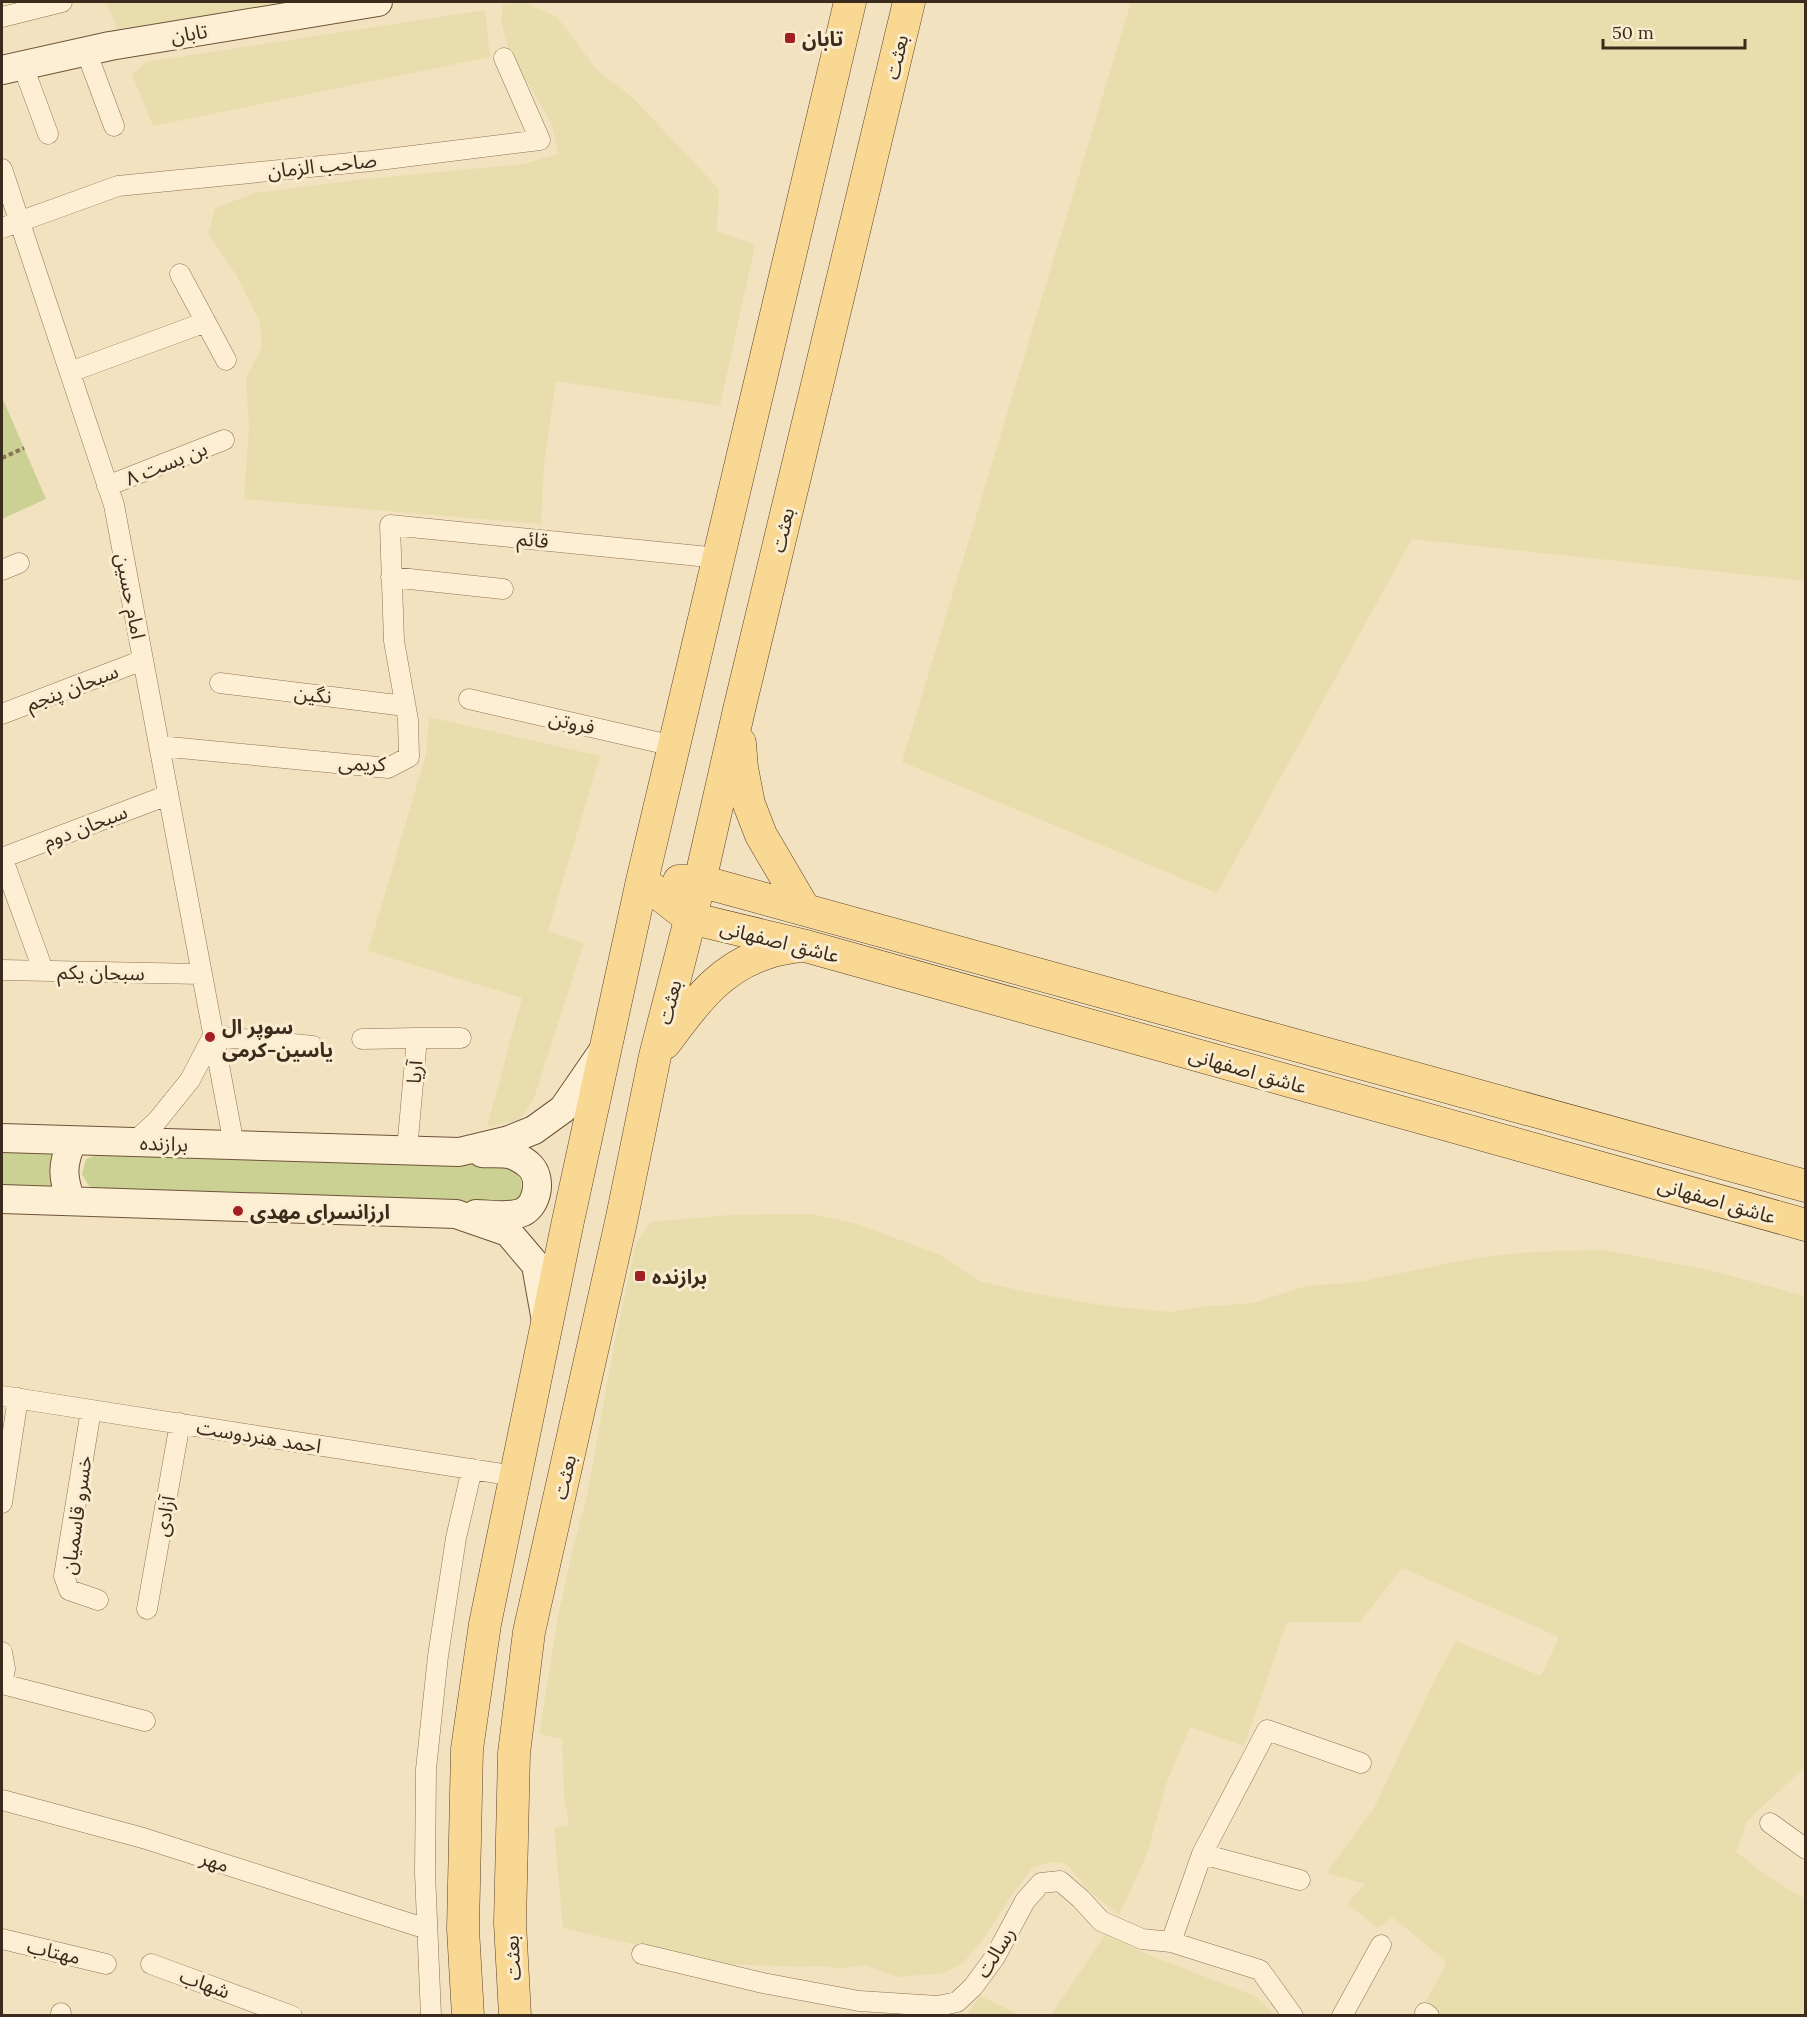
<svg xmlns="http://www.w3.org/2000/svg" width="1807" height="2017" font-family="Lora,'Noto Sans Arabic',serif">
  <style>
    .farmland { fill: #e8dead }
    .green { fill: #cbd193 }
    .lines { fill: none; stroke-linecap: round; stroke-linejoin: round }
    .street-casing { stroke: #8d7256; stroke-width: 21 }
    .secondary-casing { stroke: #6f5339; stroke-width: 30 }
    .primary-casing { stroke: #5a402b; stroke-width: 33 }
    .path { stroke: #8d7256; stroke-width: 4; stroke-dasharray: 4.5 3; stroke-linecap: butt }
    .street { stroke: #fcefd4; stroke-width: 20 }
    .secondary { stroke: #fcefd4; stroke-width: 28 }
    .primary { stroke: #f9d894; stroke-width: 32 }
    .poi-dot { fill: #a22023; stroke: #f9ecd0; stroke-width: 2 }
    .labels { text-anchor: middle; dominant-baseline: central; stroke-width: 6; stroke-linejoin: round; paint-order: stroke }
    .street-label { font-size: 20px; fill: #3b2b1c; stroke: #f9ecd0 }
    .poi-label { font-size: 20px; font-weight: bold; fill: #3b2b1c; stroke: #f9ecd0; text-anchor: start }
  </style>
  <rect width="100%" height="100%" fill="#f2e2c0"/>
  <!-- farmland -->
  <path class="farmland" d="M106,2H317L118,31Z
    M524,2L557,17L597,70L632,97L719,189L717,231L755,245L720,406L556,381L544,465L541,524L244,499L249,427L246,378L262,347L260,322L237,276L208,234L215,208L255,193L356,180L523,164L559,154L551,123L509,51L501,21L503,5Z
    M1131,2H1805V581L1412,539L1217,893L902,762Z
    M485,10L490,57L153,126L132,75L146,62Z
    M429,717L600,756L548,931L584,943L533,1101L519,1120L487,1127L522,998L368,951L426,754Z
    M811,1214L854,1223L938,1254L980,1281L1031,1293L1107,1306L1170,1312L1199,1307L1253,1303L1306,1286L1359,1282L1464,1260L1518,1253L1560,1251L1604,1250L1709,1270L1805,1296V1767L1747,1821L1736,1852L1770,1878L1805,1899V2015H1419L1447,1962L1392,1917L1378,1928L1347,1904L1365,1884L1326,1873L1374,1808L1438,1673L1456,1641L1541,1676L1559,1637L1402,1568L1360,1622H1287L1244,1746L1190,1727L1167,1782L1147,1854L1119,1915L1089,1891L1067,1864L1053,1862L1033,1867L1009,1899L983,1939L963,1963L944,1973L897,1977L865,1965L840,1969L821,1966L803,1967L718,1964L563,1928L554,1828L569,1825L564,1796L562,1739L539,1734L558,1617L571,1556L587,1496L615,1340L636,1243L651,1222L730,1215Z
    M1105,1935L1149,1955L1255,1996L1275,2015H1051Z
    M980,1996L1012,2011L1017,2015H967Z"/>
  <!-- green -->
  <path class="green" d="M2,397L46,499L2,519Z
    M2,1148L28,1149L52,1154L61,1172L56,1191L2,1189Z
    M99,1154L511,1164L521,1180L522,1197L507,1205L106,1190L89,1186L82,1174L86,1159Z"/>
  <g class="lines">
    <defs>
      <path id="street" d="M2,17L62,2
        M86,51L114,126
        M23,66L48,134
        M2,169L114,505L234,1145
        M2,228L118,186L371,161L540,140L504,58
        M180,274L226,360
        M70,372L206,322
        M107,486L224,440
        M2,570L19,563
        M391,577L503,589
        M220,683L405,706
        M469,699L674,746
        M2,714L143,660
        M159,746L388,768L409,757L408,720L394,641L390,525L719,558
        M2,857L43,970
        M2,858L168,795
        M2,970L201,974
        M213,1036L313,1046
        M362,1039L417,1038
        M134,1142L157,1121L190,1080L213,1036
        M407,1150L417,1038H461
        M2,1396L515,1476
        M91,1410L64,1576L69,1590L98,1600
        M2,1503L18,1398
        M147,1609L180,1423
        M2,1652L5,1669L2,1683
        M2,1684L145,1721
        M2,1800L143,1838L427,1929
        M1770,1823L1806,1849
        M1202,1854L1267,1730L1361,1763
        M2,1939L106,1964
        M1171,1942L1202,1854L1300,1880
        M642,1954L763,1983L859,2001L938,2006L957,2002L973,1987L995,1957L1025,1901L1041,1883L1060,1881L1081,1899L1101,1921L1142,1939L1171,1942L1260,1970L1293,2016
        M151,1964L292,2016
        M1425,2013L1429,2016
        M61,2016V2013
        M431,2016L425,1873L426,1769L438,1656L456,1538L472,1469
        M1342,2016L1381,1945"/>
      <path id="secondary" d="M2,70L110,46L378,2
        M2,1138L459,1152L509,1140L534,1130L563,1109L605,1048
        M2,1199L456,1214L508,1232L536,1265L546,1321
        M71,1201C62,1176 62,1165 72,1141
        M476,1214C489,1214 510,1218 523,1212C538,1204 542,1178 530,1166C527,1163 519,1158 515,1156C506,1152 492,1154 482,1153"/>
      <path id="primary" d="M740,743L742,768L749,804L761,835L805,910
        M642,881L690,918L802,945L1806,1225
        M679,881H700L1806,1186
        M665,1043C694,1004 719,968 767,953C778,949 789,948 799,946
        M468,2016L463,1929L467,1749L485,1624L568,1221L642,881L850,2
        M515,2016L510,1923L514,1753L529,1632L621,1222L655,1056L700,881L739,710L909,2"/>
    </defs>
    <!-- street casing -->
    <use href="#street" class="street-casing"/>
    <!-- secondary casing -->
    <use href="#secondary" class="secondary-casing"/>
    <!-- primary casing -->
    <use href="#primary" class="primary-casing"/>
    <!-- path -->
    <path class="path" d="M2,458L24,448"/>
    <!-- street -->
    <use href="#street" class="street"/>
    <!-- secondary -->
    <use href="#secondary" class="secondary"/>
    <!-- primary -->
    <use href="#primary" class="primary"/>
  </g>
  <!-- markers -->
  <g class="poi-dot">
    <rect x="784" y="32" width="12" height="12" rx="3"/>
    <circle cx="210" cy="1037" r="6"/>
    <circle cx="238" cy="1211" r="6"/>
    <rect x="634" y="1270" width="12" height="12" rx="3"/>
  </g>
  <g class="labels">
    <!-- street labels -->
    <g class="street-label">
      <text transform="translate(189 33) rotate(-9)">تابان</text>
      <text transform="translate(896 57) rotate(-77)">بعثت</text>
      <text transform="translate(322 165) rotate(-6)">صاحب الزمان</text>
      <text transform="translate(166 463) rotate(-22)">بن بست ۸</text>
      <text transform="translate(782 530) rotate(-77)">بعثت</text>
      <text transform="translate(533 539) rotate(6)">قائم</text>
      <text transform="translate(131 596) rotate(79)">امام حسین</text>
      <text transform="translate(72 687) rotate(-21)">سبحان پنجم</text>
      <text transform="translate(313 694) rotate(7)">نگین</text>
      <text transform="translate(572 722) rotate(13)">فروتن</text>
      <text transform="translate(362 763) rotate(1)">کریمی</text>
      <text transform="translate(85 826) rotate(-21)">سبحان دوم</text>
      <text transform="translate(780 941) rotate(14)">عاشق اصفهانی</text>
      <text transform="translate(101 972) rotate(1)">سبحان یکم</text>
      <text transform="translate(669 1002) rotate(-76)">بعثت</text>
      <text transform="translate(1248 1070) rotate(16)">عاشق اصفهانی</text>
      <text transform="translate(414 1072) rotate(-85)">آریا</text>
      <text transform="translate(164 1143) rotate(2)">برازنده</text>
      <text transform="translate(1717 1200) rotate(16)">عاشق اصفهانی</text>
      <text transform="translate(259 1436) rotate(9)">احمد هنردوست</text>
      <text transform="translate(564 1477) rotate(-77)">بعثت</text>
      <text transform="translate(76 1515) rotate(-82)">خسرو قاسمیان</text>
      <text transform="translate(164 1516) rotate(-80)">آزادی</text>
      <text transform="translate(215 1861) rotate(18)">مهر</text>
      <text transform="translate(54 1951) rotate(13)">مهتاب</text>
      <text transform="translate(995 1952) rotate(-58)">رسالت</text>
      <text transform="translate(512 1958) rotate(-93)">بعثت</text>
      <text transform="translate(205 1983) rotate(20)">شهاب</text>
    </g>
    <!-- poi labels -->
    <g class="poi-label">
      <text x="802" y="38">تابان</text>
      <text x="222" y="1026">سوپر ال<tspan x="222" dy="23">یاسین-کرمی</tspan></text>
      <text x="250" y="1211">ارزانسرای مهدی</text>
      <text x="652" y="1276">برازنده</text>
    </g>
  </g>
  <!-- border -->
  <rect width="1807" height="2017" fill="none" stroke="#3b2b1c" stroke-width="6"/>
  <!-- scale -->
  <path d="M1603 39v9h142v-9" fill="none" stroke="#3b2b1c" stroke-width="3"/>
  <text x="1612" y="39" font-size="18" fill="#3b2b1c" stroke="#f9ecd0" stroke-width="4.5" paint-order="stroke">50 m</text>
</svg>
